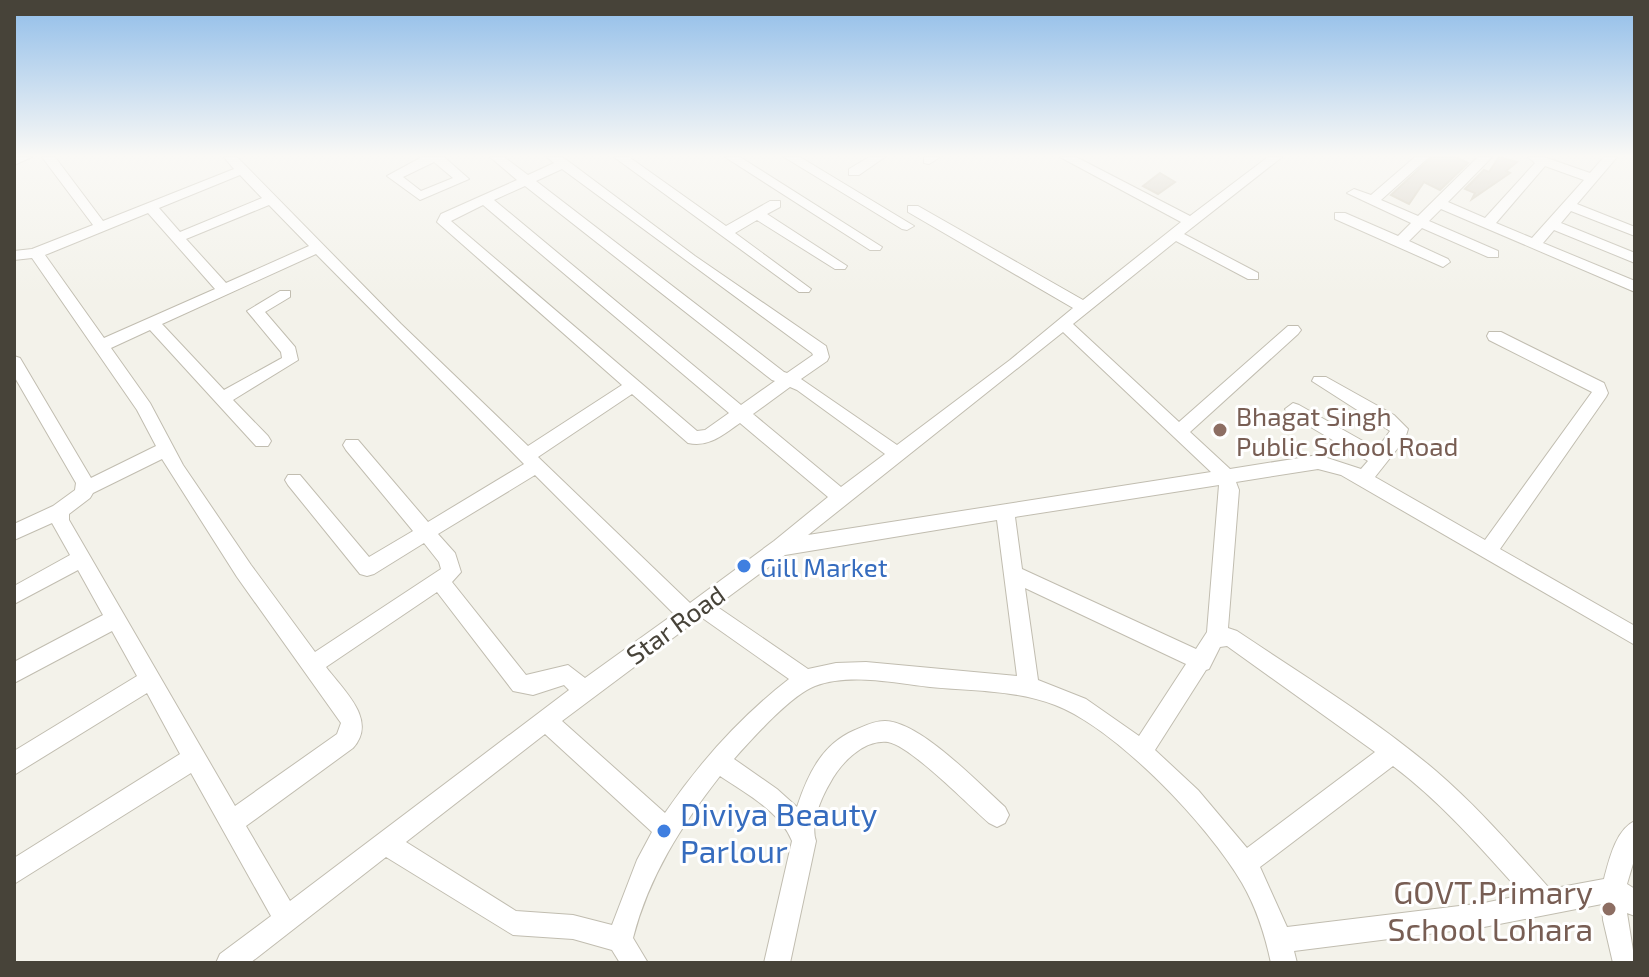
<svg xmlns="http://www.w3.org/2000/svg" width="1649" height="977" font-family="'Exo 2',sans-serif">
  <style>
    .building { fill: #d4cec1; stroke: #cec7b4; stroke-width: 2 }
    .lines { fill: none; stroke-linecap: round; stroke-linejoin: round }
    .minor-casing { stroke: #c1bdb0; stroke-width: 2 }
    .minor { fill: #fff; fill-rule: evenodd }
    .education-dot { fill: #8d6e63; stroke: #fff; stroke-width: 3 }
    .shop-dot { fill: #3f7fe0; stroke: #fff; stroke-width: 3 }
    .labels { text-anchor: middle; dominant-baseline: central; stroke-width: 6; stroke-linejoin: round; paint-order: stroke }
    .education-label { font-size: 26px; fill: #785e54; stroke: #fff; text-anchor: start }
    .shop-label { font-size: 26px; fill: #366cbe; stroke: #fff; text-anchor: start }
    .street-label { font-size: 26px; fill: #474339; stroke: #fff }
    .near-shop-label { font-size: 32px; fill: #366cbe; stroke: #fff; text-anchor: start }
    .near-education-label { font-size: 32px; fill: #785e54; stroke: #fff; text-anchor: end }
  </style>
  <rect width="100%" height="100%" fill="#f3f2ea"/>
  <!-- building -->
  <path class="building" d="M1432,157H1456L1468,163L1440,190L1424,182L1409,204L1391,195Z
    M1499,157L1517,162L1506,171L1510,173L1472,199L1475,193L1465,189L1484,170L1489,172Z
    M1160,173L1175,182L1158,194L1143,186Z"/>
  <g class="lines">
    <defs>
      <path id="minor" d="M14,157H32L14,165Z
        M42,157H55L103,221L234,169L224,157H237L401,324L528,446L622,385L437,222L441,214L517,180L490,157H504L528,175L554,163L547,157H562L568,161L695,256L826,346L829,357L827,361L801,379L897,445L1010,360L1073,308L908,212V206H918L1083,300L1181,222L1060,157H1076L1190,216L1268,157H1282L1184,234L1258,273V279H1248L1176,241L1073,324L1179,422L1288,326H1298L1301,330L1298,334L1190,432L1230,469L1318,455L1361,469L1368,461L1287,413L1285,409L1293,403L1299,405L1377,449L1390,431L1312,381L1314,377H1326L1394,415L1408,429L1405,439L1375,477L1485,540L1592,392L1489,340L1487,336L1489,332H1501L1604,383L1608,393L1606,397L1500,549L1635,626V645L1341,475L1318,469L1236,482L1239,490L1228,628L1237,631C1304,676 1375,719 1436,771C1478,807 1514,849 1550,889L1604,879C1609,860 1616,829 1635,821V857L1627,884L1635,889V916L1627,913L1635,963H1613L1603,920L1602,904L1484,927L1294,951L1297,963H1271C1265,935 1257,909 1242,883C1209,826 1117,729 1055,705C1016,690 972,691 930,687C894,683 850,673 815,686C791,695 752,739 734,759L777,789L797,807C808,774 822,744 855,730C864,726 874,721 885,721C921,722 978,783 1005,807L1009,815L1005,823L997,827L989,823C969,806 911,746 888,742C863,739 840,764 830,783C821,798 810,824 816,841L790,963H764L792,841C780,811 745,793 720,776C681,826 649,876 633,938L648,963H620L612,950L573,939L513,935L386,857L250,963H216L220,954L271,916L191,773L14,884V858L180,754L147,693L14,775V751L137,676L112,631L14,683V662L103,615L78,570L14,604V586L70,555L52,523L14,540V524L53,506L75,490L76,483L14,376V356L20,358L91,478L156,446L137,410L32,258L14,260V251L32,249L93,225ZM562,169L812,353L813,355L787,373L784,372L536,181ZM240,175L262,198L180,232L159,208ZM525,186L772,380L775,381L741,405L494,200ZM269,205L309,246L226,283L186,239ZM483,205L729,413L705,430L697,431L451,221ZM148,213L215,289L104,338L45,255ZM316,254L524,464L428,522L358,440H346L343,445L346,450L413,531L369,557L300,475H288L285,480L288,485L360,574L367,576L374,574L424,543L439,562L441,569L315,652L251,565L183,465L150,403L111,348L150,330L256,446H268L271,441L268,436L233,400L298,360L295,347L265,312L290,297V291H280L247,311L281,352L282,358L224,390L162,324ZM1063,332L1211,472L808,535ZM790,387L797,390L885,454L841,487L753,414ZM632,394L688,443C709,448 724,434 740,423L828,497L774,541L690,603L538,457ZM162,459L237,577L341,723L337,734L235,806L69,520V514L90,498L93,493ZM535,475L674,614L585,678L568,665L526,675L452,582L461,572L455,553L438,534ZM1219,485L1207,632L1196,649L1022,569L1015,517ZM997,520L1017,676L866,662L836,663L808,669L716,606L785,555ZM1025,588L1186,664L1139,736L1086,699L1038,680ZM437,592L513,691L533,695L564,685L569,690L290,901L246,826L353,748C378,720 344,691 326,667ZM701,617L789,679C740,717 700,762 665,813L562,721ZM1227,646L1375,752L1247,848L1198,790L1155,750L1206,670L1209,669L1220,647ZM545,734L652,832L637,860L612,925L573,915L516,911L406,842ZM1393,766C1442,803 1482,849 1523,895L1484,903L1287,927L1260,867Z
        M422,157H444L469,179L420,200L387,176ZM434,162L453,178L421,191L403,177Z
        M614,157H629L726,226L770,201H780V207L767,214L847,266L845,269H835L757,220L735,233L811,289L809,292H799Z
        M725,157H740L882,247L880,250H870Z
        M784,157H800L914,226L907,230L902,229Z
        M869,157H885L859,175H849V169Z
        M924,157H940L929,164L924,163Z
        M1415,157H1429L1381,200L1418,216L1478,157H1492L1448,202L1485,218L1535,163L1528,157H1544L1590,173L1604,157H1617L1577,204L1635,227V236L1571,211L1561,223L1635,253V263L1554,230L1543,243L1635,281V292L1441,209L1429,221L1498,251V257H1488L1422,228L1409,241L1448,259L1450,262L1443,267L1335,219V213H1345L1398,236L1411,223L1347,193L1354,189L1371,195ZM1545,166L1584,180L1532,238L1496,223Z"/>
    </defs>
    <!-- minor casing -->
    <use href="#minor" class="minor-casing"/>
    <!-- minor -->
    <use href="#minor" class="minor"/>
  </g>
  <!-- sky -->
  <linearGradient id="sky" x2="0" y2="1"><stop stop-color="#90bde9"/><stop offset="0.53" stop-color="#faf9f6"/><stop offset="1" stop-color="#faf9f6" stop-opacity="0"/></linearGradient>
  <rect width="1649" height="294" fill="url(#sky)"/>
  <!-- markers -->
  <g class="education-dot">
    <circle cx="1220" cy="430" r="8"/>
    <circle cx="1609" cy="909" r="8"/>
  </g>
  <g class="shop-dot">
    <circle cx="744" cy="566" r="8"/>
    <circle cx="664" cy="831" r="8"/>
  </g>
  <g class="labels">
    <!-- education labels -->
    <g class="education-label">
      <text x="1236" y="415">Bhagat Singh<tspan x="1236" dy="30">Public School Road</tspan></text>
    </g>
    <!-- shop labels -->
    <g class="shop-label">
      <text x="760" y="566">Gill Market</text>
    </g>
    <!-- street labels -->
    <g class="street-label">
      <text transform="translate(675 624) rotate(-36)">Star Road</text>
    </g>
    <!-- near-shop labels -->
    <g class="near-shop-label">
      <text x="680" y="813">Diviya Beauty<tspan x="680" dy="37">Parlour</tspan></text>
    </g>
    <!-- near-education labels -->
    <g class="near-education-label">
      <text x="1593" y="891">GOVT.Primary<tspan x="1593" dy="37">School Lohara</tspan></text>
    </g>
  </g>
  <!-- border -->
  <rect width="1649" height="977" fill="none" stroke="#474339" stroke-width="32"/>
</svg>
